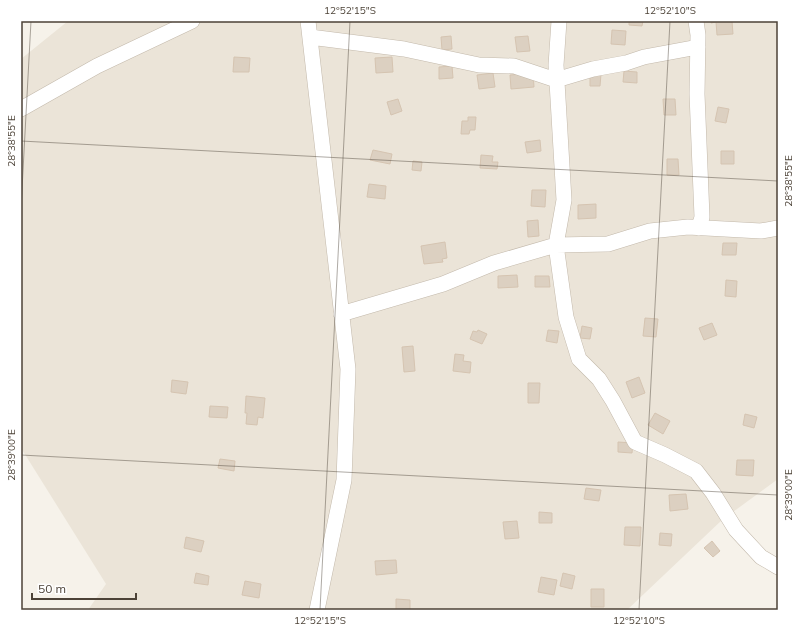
<svg xmlns="http://www.w3.org/2000/svg" width="799" height="631" font-family="Mulish,sans-serif">
  <style>
    .residential { fill: #ebe4d8 }
    .building { fill: #dcd0c1; stroke: #d5c4b1 }
    .lines { fill: none; stroke-linecap: round; stroke-linejoin: round }
    .street-casing { stroke: #c3b9ab; stroke-width: 16 }
    .street { stroke: #fff; stroke-width: 15 }
    .ticks { fill: none; stroke: #4c4237; stroke-width: 1; stroke-opacity: 0.45 }
    .neatline { fill: none; stroke: #4c4237; stroke-width: 1.5 }
    .ticks-label { font-size: 10px; text-anchor: middle; fill: #4c4237 }
  </style>
  <rect width="100%" height="100%" fill="#f6f2ea"/>
  <!-- residential -->
  <path class="residential" d="M68,21H778V479L722,520L627,610H88L106,584L21,448V59Z"/>
  <!-- building -->
  <path class="building" d="M629,21H643L642,26L629,25Z
    M711,21H732L733,34L717,35L716,22L711,23Z
    M612,30L626,31L625,45L611,44Z
    M451,36L452,49L442,50L441,37Z
    M528,36L530,51L517,52L515,37Z
    M234,57L250,58L249,72H233Z
    M392,57L393,72L376,73L375,58Z
    M452,66L453,78L439,79V67Z
    M624,71L637,72V83L623,82Z
    M493,73L495,87L479,89L477,75Z
    M533,73L534,87L511,89L510,75Z
    M590,74H601L600,86H590Z
    M398,99L402,111L391,115L387,102Z
    M663,99H675L676,115H664Z
    M718,107L729,109L726,123L715,121Z
    M468,117H476L475,130H470L469,134H461L462,121H468Z
    M540,140L541,151L527,153L525,142Z
    M373,150L392,154L390,164L370,160Z
    M721,151H734V164H721Z
    M481,155L493,156L492,162H498L497,169L480,168Z
    M667,159H678L679,175H667Z
    M413,161L422,162L421,171L412,170Z
    M369,184L386,186L385,199L367,197Z
    M532,190H546L545,207L531,206Z
    M596,204V218L578,219V205Z
    M538,220L539,236L528,237L527,221Z
    M445,242L447,258L442,259L443,262L424,264L421,246Z
    M723,243H737L736,255H722Z
    M517,275L518,287L498,288V276Z
    M535,276H549L550,287H535Z
    M726,280L737,281L736,297L725,296Z
    M645,318L658,319L656,337L643,336Z
    M712,323L717,335L704,340L699,328Z
    M582,326L592,328L590,339L580,338Z
    M478,330L487,334L482,344L470,339L473,331L477,332Z
    M548,330L559,331L557,343L546,341Z
    M413,346L415,371L404,372L402,347Z
    M455,354L464,355L463,361L471,362L470,373L453,371Z
    M639,377L645,393L632,398L626,382Z
    M172,380L188,382L186,394L171,392Z
    M528,383H540L539,403H528Z
    M246,396L265,398L263,418L258,417L257,425L246,424L247,413H245Z
    M210,406L228,407L227,418L209,417Z
    M655,413L670,421L663,434L648,425Z
    M745,414L757,417L754,428L743,425Z
    M618,442L633,443L632,453L618,452Z
    M220,459L235,461L234,471L218,468Z
    M737,460H754L753,476L736,475Z
    M586,488L601,490L599,501L584,499Z
    M686,494L688,509L670,511L669,495Z
    M539,512L552,513V523H539Z
    M517,521L519,538L505,539L503,522Z
    M625,527H641L640,546L624,545Z
    M660,533L672,534L671,546L659,545Z
    M186,537L204,541L201,552L184,548Z
    M712,541L720,551L713,557L704,548Z
    M396,560L397,573L376,575L375,561Z
    M196,573L209,576L208,585L194,583Z
    M563,573L575,576L572,589L560,586Z
    M541,577L557,580L554,595L538,592Z
    M245,581L261,584L259,598L242,595Z
    M591,589H604V607H591Z
    M396,599L410,600V610H396Z"/>
  <g class="lines">
    <defs>
      <path id="street" d="M308,21L348,369L344,480L317,610
        M559,21L556,65L564,200L556,245L566,317L579,359L599,379L613,401L635,442L665,455L696,471L713,493L736,530L761,557L778,567
        M696,21L698,35L697,94L702,217L699,228
        M310,37L404,49L479,65L514,66L556,80L593,69L626,63L644,57L698,47
        M21,109L97,66L192,21
        M341,314L443,284L494,263L556,245L608,244L650,231L688,227L761,231L778,228"/>
    </defs>
    <!-- street casing -->
    <use href="#street" class="street-casing"/>
    <!-- street -->
    <use href="#street" class="street"/>
  </g>
  <!-- ticks -->
  <path class="ticks" d="M21,141L778,181M21,208L31,21M21,455L778,495M320,610L350,21M639,610L670,21"/>
  <!-- border -->
  <rect width="799" height="631" fill="none" stroke="#ffffff" stroke-width="44"/>
  <!-- scale -->
  <path d="M32 593v6h104v-6" fill="none" stroke="#4c4237" stroke-width="2"/>
  <text x="38" y="593" font-size="12" fill="#4c4237" stroke="#ffffff" stroke-width="3" paint-order="stroke">50 m</text>
  <rect x="22" y="22" width="755" height="587" class="neatline"/>
  <g class="ticks-label">
    <text x="350" y="14">12°52'15"S</text>
    <text x="670" y="14">12°52'10"S</text>
    <text transform="translate(11 141) rotate(-90)" y="4">28°38'55"E</text>
    <text transform="translate(788 181) rotate(-90)" y="4">28°38'55"E</text>
    <text transform="translate(11 455) rotate(-90)" y="4">28°39'00"E</text>
    <text transform="translate(788 495) rotate(-90)" y="4">28°39'00"E</text>
    <text x="320" y="624">12°52'15"S</text>
    <text x="639" y="624">12°52'10"S</text>
  </g>
</svg>
